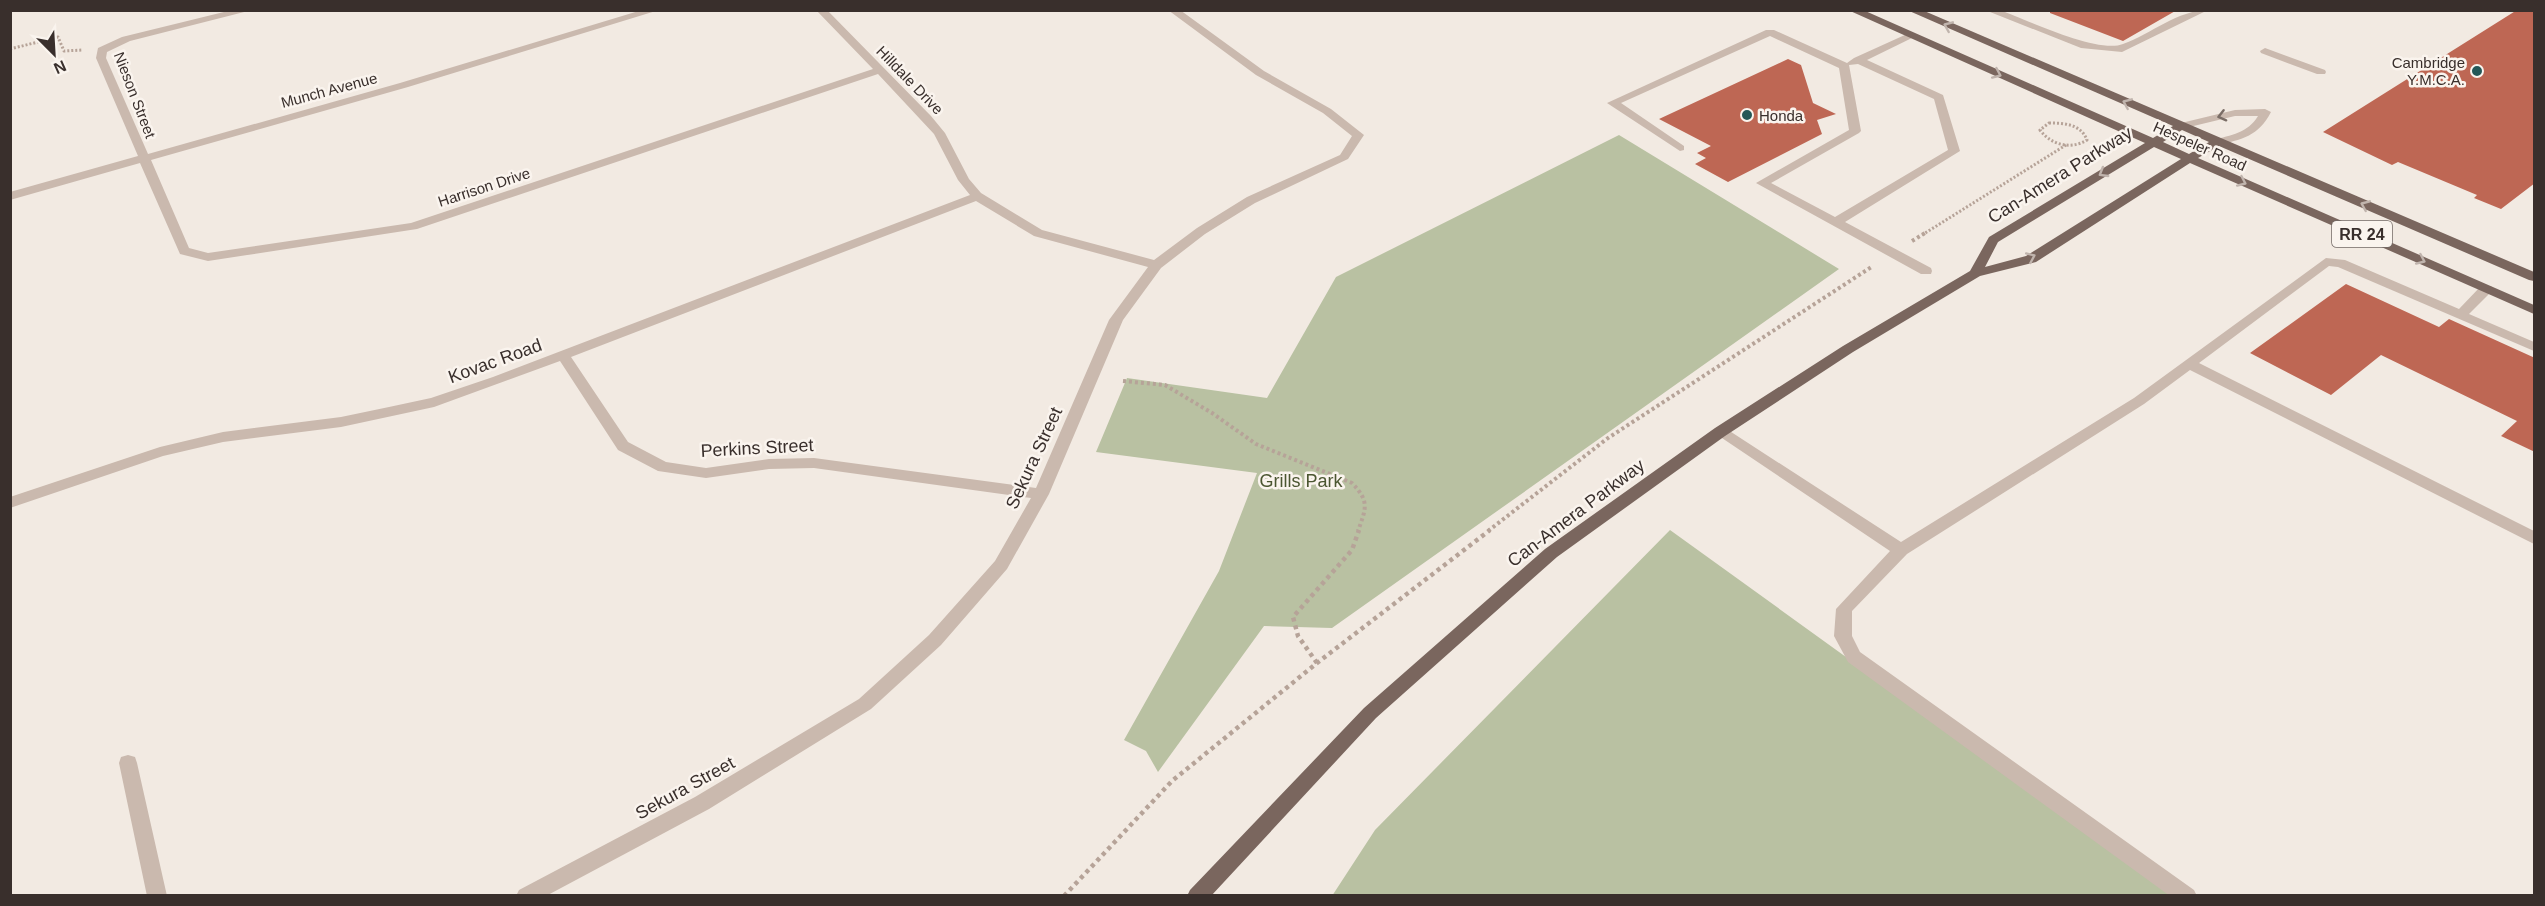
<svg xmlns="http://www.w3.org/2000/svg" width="2545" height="906" font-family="Arial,sans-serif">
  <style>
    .green { fill: #b9c1a2 }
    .building { fill: #be6754 }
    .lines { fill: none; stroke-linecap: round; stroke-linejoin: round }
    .path-far2 { stroke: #b6a398; stroke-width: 3; stroke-dasharray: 2 2; stroke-linecap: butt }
    .path-far1 { stroke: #b6a398; stroke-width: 4; stroke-dasharray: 3 3; stroke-linecap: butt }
    .path { stroke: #b6a398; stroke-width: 4.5; stroke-dasharray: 4 4; stroke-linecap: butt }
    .minor { fill: #cab9ae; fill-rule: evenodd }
    .major { fill: #7a665e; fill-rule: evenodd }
    .oneway { stroke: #c0b4ad }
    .oneway2 { stroke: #7a6d66 }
    .poi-dot { fill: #245858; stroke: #faf4ee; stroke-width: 2 }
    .labels { text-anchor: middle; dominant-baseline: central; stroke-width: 5; stroke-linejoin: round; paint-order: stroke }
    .far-poi-label { font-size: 15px; fill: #392f2c; stroke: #faf4ee; text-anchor: end }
    .far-street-label { font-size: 15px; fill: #392f2c; stroke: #faf4ee }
    .shield { fill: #faf4ee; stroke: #736a66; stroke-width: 1.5 }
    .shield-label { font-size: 16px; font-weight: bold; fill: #392f2c }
    .street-label { font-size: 18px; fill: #392f2c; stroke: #faf4ee }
    .park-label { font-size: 18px; fill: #4b5631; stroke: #faf4ee }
  </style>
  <rect width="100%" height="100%" fill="#f2eae2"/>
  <!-- green -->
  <path class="green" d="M1619,135L1839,269L1332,628L1264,626L1158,772L1146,751L1124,740L1219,571L1257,473L1096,452L1127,378L1267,398L1336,277Z
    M1670,530L2176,895L1332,896L1375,830Z"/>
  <!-- building -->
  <path class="building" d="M2050,10H2177L2123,41L2050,13Z
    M2517,10H2535V183L2501,209L2474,198L2477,195L2398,162L2392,165L2323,132Z
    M1788,59L1801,65L1813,103L1836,114L1817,120L1822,134L1728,182L1695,164L1706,158L1697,153L1711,146L1659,119Z
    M2346,284L2439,327L2449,319L2535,358V452L2501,436L2517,421L2381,355L2331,395L2250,353Z"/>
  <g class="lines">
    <!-- path-far2 -->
    <path class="path-far2" d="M10,49L58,37L64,51L83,50
      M2049,123C2064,123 2081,124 2087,140C2071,150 2051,145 2040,130Z
      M1922,235L2066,145"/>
    <!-- path-far1 -->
    <path class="path-far1" d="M1912,241L1925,233
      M1123,381L1165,385L1212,413L1256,444L1352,483C1370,502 1366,508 1358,531
      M1488,531L1608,438L1873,266"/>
    <!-- path -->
    <path class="path" d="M1317,663L1298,636L1293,617L1352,550L1359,530
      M1064,896L1172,781L1317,663L1490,530"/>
    <!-- minor -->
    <path class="minor" d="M232,10H252L130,41L107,52L106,58L148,154L400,83L642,10H659L408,87L151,160L189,248L208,253L411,223L873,69L816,10H827L931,116L945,133L969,179L981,193L1042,230L1154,260L1197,228L1247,197L1340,155L1352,136L1323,113L1256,75L1168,10H1180L1264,71L1331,109L1364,135L1348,159L1255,203L1205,234L1161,268L1123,320L1049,494L1007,569L941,645L871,709L709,809L546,896H516L519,890L695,797L859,699L929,635L995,561L1031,498L814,468L769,469L706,478L658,471L618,450L560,361L434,407L341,427L223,442L163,456L10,508V497L160,447L223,432L341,417L389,407L431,398L493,377L970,195L958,180L934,134L878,74L417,229L208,261L180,254L140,163L10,200V192L138,156L96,58L98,48L122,37ZM976,201L1034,236L1148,267L1109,320L1036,488L814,458L769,459L706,468L666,462L628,442L571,357Z
      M1985,10H2000C2027,20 2098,54 2123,44C2151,34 2178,10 2208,10L2122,52L2081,48Z
      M1766,30H1774L1847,63L1854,58L1907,34L1916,36L1867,60L1943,95L1960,151L1845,222L1931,268L1932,271L1931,274H1921L1756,183L1849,130L1839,68L1770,36L1621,103L1684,146V150L1680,151L1607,103ZM1858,64L1934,99L1948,150L1835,217L1771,183L1859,133L1861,131L1849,65Z
      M2265,48L2325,70L2326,72L2325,74H2317L2261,53L2260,51Z
      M2265,109L2271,112C2259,136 2241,140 2217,145L2211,142L2213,140C2231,135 2248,133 2258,116H2235L2181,129L2175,126L2177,124L2235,110Z
      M2326,258L2345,260L2459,309L2481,286H2491L2493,289L2491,292L2469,314L2534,342V351L2338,267L2329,266L2199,363L2534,531V544L2190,370L2144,404L1907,554L1852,611V636L1860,652L2194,890L2197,896H2170L1848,662L1834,636L1836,609L1890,551L1713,432L1720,427L1725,428L1901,542L2134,398Z
      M128,755L135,757L137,763L167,896H147L119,763L121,757Z"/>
    <!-- major -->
    <path class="major" d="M1848,10H1863L2153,138L2173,126L1907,10H1922L2534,272V281L2529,280L2219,146L2198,158L2534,305V314L2190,163L2036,262L1980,276L1853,352L1725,436L1557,557L1376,718L1211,896H1187L1190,890L1364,708L1545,549L1715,428L1843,346L1970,271L1989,237L2145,143ZM2182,130L2209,142L2189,154L2163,142ZM2154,147L2181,159L2026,256L1985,267L1998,242Z"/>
  </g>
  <!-- one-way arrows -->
  <defs><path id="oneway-chevron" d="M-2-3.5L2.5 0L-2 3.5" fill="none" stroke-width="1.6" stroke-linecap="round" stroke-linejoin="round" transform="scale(1.5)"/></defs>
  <g class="oneway">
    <use href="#oneway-chevron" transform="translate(1948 26) rotate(-157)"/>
    <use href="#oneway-chevron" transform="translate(1997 74) rotate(24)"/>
    <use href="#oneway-chevron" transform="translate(2127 103) rotate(-157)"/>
    <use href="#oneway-chevron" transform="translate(2103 173) rotate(149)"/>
    <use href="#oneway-chevron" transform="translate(2242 182) rotate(24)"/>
    <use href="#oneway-chevron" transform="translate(2365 205) rotate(-157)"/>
    <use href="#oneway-chevron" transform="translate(2031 257) rotate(-24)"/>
    <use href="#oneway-chevron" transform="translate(2421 260) rotate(24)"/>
  </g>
  <use class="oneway2" href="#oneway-chevron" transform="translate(2222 116) rotate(166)"/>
  <!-- markers -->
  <g class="poi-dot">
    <circle cx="2477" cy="71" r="6"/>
    <circle cx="1747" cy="115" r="6"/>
  </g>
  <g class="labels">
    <!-- far-poi labels -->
    <g class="far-poi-label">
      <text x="2465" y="62">Cambridge<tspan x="2465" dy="17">Y.M.C.A.</tspan></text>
      <text x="1759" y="115" text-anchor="start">Honda</text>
    </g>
    <!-- far-street labels -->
    <g class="far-street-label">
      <text transform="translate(910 80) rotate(46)">Hilldale Drive</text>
      <text transform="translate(329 90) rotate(-15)">Munch Avenue</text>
      <text transform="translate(135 95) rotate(69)">Nieson Street</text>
      <text transform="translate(2200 146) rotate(24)">Hespeler Road</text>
      <text transform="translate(484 187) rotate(-18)">Harrison Drive</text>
    </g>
    <!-- shield labels -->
    <rect class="shield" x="2332" y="221" width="60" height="26" rx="4.5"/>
    <g class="shield-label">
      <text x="2362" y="234">RR 24</text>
    </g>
    <!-- street labels -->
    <g class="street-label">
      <text transform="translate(2060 175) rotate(-32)">Can-Amera Parkway</text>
      <text transform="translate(495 361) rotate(-20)">Kovac Road</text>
      <text transform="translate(757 448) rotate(-3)">Perkins Street</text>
      <text transform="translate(1034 458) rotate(-65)">Sekura Street</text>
      <text transform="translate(1576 513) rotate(-37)">Can-Amera Parkway</text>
      <text transform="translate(685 788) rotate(-29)">Sekura Street</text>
    </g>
    <!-- park labels -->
    <g class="park-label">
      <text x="1301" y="481">Grills Park</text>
    </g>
  </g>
  <!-- border -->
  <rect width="2545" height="906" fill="none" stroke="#392f2c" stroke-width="24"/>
  <!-- north arrow -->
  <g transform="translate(54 54) rotate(156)" stroke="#faf4ee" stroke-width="4.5" paint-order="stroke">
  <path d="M0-4.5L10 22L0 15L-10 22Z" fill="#392f2c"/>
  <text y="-9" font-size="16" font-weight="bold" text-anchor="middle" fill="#392f2c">N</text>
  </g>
</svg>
